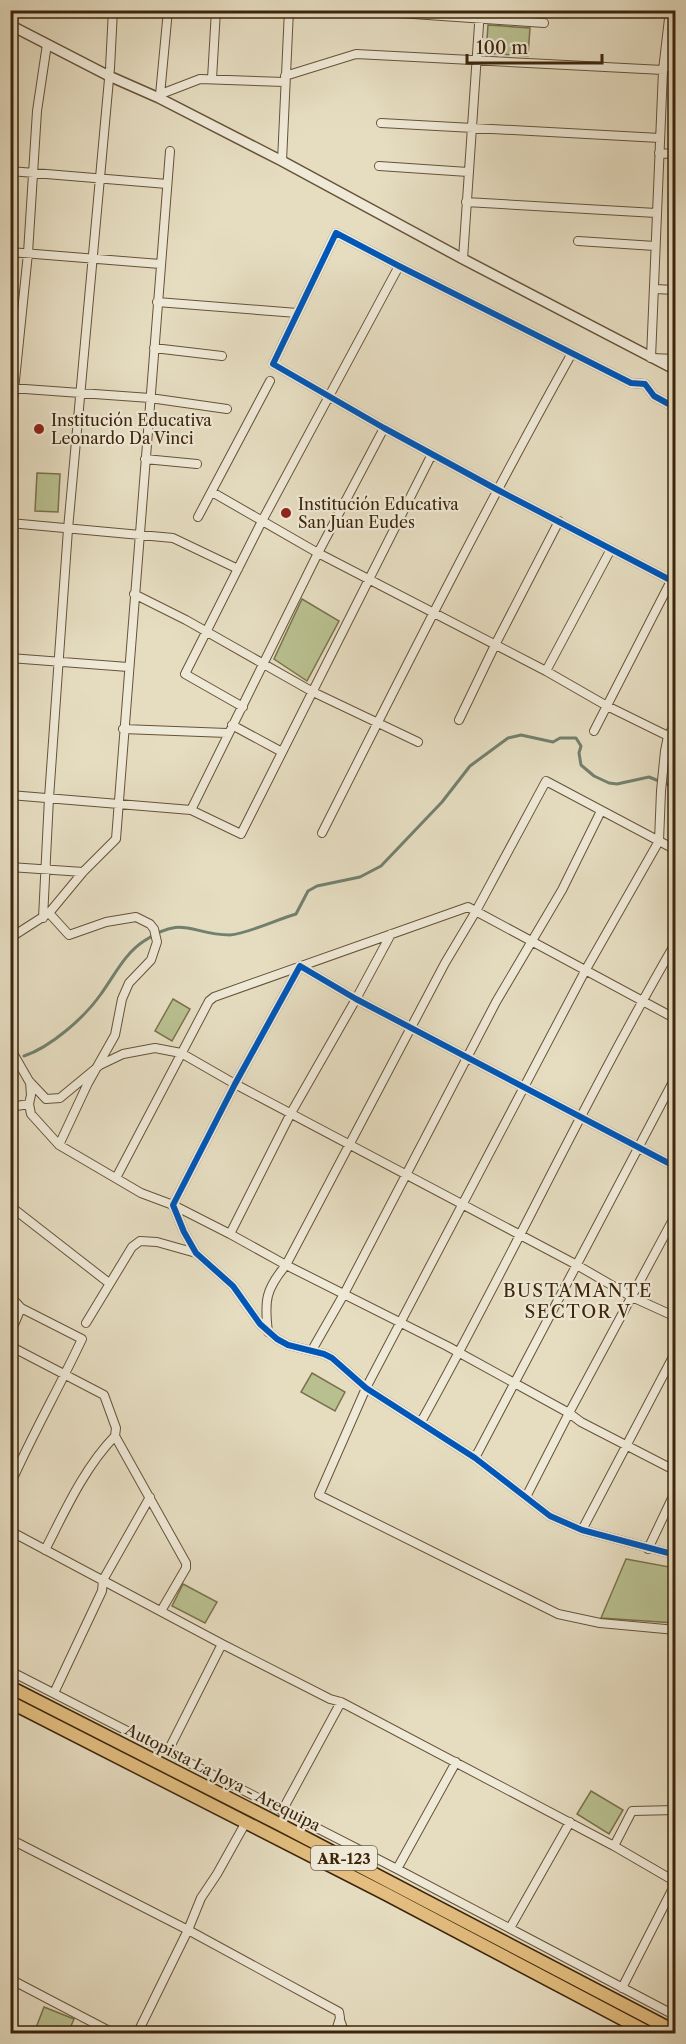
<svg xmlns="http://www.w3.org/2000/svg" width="686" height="2044" font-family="'Libre Caslon Text',serif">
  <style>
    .green { fill: #b9c090; stroke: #7a724d; stroke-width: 1.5 }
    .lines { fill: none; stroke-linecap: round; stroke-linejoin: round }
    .stream { stroke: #72806e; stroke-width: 3 }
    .minor-casing { stroke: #665338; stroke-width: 10 }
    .tertiary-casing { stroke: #665338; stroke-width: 12 }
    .primary-casing { stroke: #3c250a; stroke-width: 15 }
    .minor { stroke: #efe9d7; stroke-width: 8 }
    .tertiary { stroke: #efe9d7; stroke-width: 9 }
    .primary { stroke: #e3be80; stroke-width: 12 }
    .cycleway-casing { stroke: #efe9d7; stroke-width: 10 }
    .cycleway { stroke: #0057b8; stroke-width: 6 }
    .poi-dot { fill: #8f2418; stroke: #efe9d7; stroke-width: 2 }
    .labels { text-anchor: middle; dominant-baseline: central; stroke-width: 4.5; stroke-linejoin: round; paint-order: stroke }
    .shield { fill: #efe9d7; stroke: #726048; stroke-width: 1.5 }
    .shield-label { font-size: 15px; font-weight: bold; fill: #3c250a }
    .poi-label { font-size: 16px; fill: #3c250a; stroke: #efe9d7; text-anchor: start }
    .street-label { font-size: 16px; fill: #3c250a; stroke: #efe9d7 }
    .neighbourhood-label { font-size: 18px; letter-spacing: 1.5px; fill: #3c250a; stroke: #efe9d7 }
  </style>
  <rect width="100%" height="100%" fill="#e6ddc1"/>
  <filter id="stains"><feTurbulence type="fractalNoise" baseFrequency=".00333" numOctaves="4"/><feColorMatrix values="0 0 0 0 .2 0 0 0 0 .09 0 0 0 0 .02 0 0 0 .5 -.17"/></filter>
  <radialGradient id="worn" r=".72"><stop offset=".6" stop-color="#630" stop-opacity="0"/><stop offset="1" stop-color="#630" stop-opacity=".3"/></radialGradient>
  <!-- green -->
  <path class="green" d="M488,25L530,28L528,56L486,53Z
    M37,473L60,474L58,512L35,511Z
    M302,599L339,621L307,681L274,659Z
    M173,999L190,1009L172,1041L155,1031Z
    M312,1373L345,1392L335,1411L301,1392Z
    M626,1559L675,1568V1623L601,1618Z
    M183,1584L217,1602L205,1623L172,1606Z
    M591,1791L623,1810L609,1834L577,1814Z
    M44,2007L74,2019L68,2033H34Z"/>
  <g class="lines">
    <!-- stream -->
    <path class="stream" d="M24,1056C51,1047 85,1017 101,994C114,976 125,953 144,941C184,914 191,935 230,935C247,934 278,919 296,914L308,891L317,886L360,877L381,866L442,802L470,766L508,738L521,735L553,742L560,738H576L581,746L579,753L581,765L594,776L609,783L617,784L649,777L676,788"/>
    <defs>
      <path id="minor" d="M356,10L544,23
        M670,10L663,70L651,358L676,359
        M664,67H676
        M285,76L356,54L663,70
        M212,79L216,10
        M161,94L200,79L285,82
        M160,95L168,10
        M381,123L660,138
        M659,153L676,154
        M282,161L289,10
        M379,166L468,172
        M10,171L167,184
        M466,202L656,213
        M578,241L655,246
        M10,252L160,264
        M463,259L480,10
        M654,289L676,290
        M157,302L297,313
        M154,348L222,356
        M11,388L150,398L227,409
        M676,408L654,396L645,384L631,383L399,266L336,233L273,364L384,428L496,489L676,583
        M10,429L28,253L37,111L47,44
        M145,459L197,464
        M212,492L318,553L546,671L607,706L668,736L676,738
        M198,517L270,381
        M10,523L173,538L238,569
        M134,594L186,620L313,692L418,742
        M10,658L128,667
        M546,671L611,549
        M243,707L185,674L262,521L399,266
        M459,720L495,645L559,521
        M676,723L668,736L665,751L661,791L659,841L585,971L366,1388L319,1495L558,1614L600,1623L676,1630
        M232,725L282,752
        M123,729L227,733
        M594,731L676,571
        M10,795L191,810L241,834L432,454
        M191,810L318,553L384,428
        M322,833C403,672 484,511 572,353
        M10,867L83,872
        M49,913L69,935L106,922L136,917L150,924L154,929L157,942L151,960L129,983L122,999L115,1035L88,1083L59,1145
        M43,918L49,798L68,529L110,68L113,10
        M10,938L49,913L83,872L116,839L170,151
        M10,1048L29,1081L46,1099L60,1098L100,1065L123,1054L155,1048L181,1053L235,1084L575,1264L632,1297L676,1317
        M30,1082L31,1095L29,1104L31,1114L59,1145L141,1193L173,1205L230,1234L286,1265L447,1346L569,1413L581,1422L676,1471
        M10,1107L29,1104
        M676,1167L356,999L300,966L235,1084L173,1205L184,1232L196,1253L233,1286L260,1324L277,1339L288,1345L324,1354L332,1358L366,1388L475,1458L550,1516L582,1530L676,1555
        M116,1178L209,1001L214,997L468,907L676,1019
        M10,1206L109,1283
        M230,1234L291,1113L356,999L391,934
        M10,1296L21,1308L82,1339C59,1388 32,1435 10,1485
        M86,1323L132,1247L140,1241L157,1242L196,1253
        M268,1332C264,1300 266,1289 286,1265L445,963L476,911L546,781L676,850
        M10,1334L21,1308
        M10,1346L104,1395L116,1428L115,1436L186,1563V1568L161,1611
        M312,1350L344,1294L496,1002L562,890L601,811
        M421,1422C509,1264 585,1099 676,942
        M475,1458L676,1076
        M526,1497L569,1413L676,1214
        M582,1530L676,1351
        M10,1531L222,1644L330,1699L341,1702L614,1846L676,1882
        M648,1549L676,1490
        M45,1550C65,1511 84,1468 115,1436
        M10,1671L397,1869L676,2016
        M54,1693L102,1591L103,1580L150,1497
        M168,1751L222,1644
        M282,1811L341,1702
        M10,1839L188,1930L339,2012L340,2018L335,2034
        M614,1846L632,1811L676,1810
        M397,1869L456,1762
        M510,1928L570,1822
        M10,1979L115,2034
        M622,1988L673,1888L672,1880L676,1874
        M340,2020L345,2034
        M137,2034L188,1930L201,1898L217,1874L246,1822"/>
      <path id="tertiary" d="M10,25L109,76L159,98L282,161L463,259L676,370"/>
      <path id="primary" d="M10,1687L277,1823L676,2032
        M10,1702L386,1894L651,2034"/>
    </defs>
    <!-- minor casing -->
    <use href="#minor" class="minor-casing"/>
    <!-- tertiary casing -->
    <use href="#tertiary" class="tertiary-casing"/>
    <!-- primary casing -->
    <use href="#primary" class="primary-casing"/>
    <!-- minor -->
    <use href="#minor" class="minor"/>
    <!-- tertiary -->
    <use href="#tertiary" class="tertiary"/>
    <!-- primary -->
    <use href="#primary" class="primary"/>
    <defs>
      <path id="cycleway" d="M676,408L654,396L645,384L631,383L399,266L336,233L273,364L384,428L496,489L676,583
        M676,1167L356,999L300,966L235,1084L173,1205L184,1232L196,1253L233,1286L260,1324L277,1339L288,1345L324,1354L332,1358L366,1388L475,1458L550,1516L582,1530L676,1555"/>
    </defs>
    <!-- cycleway casing -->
    <use href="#cycleway" class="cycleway-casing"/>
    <!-- cycleway -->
    <use href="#cycleway" class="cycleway"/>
  </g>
  <!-- markers -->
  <g class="poi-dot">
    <circle cx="39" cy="429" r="6"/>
    <circle cx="286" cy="513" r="6"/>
  </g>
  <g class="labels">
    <!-- shield labels -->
    <rect class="shield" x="311" y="1846" width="66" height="24" rx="4.5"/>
    <g class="shield-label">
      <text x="344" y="1858">AR-123</text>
    </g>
    <!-- poi labels -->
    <g class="poi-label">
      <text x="51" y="420">Institución Educativa<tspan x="51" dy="18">Leonardo Da Vinci</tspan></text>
      <text x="298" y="504">Institución Educativa<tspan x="298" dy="18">San Juan Eudes</tspan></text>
    </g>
    <!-- street labels -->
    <g class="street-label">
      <text transform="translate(223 1777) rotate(27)">Autopista La Joya - Arequipa</text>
    </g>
    <!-- neighbourhood labels -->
    <g class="neighbourhood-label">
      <text x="578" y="1291">BUSTAMANTE<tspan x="578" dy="21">SECTOR V</tspan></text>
    </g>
  </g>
  <!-- margin -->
  <rect width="686" height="2044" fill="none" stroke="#e6ddc1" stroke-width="36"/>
  <rect x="12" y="12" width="662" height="2020" fill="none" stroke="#3c250a" stroke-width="3"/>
  <rect x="18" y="18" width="650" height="2008" fill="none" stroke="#3c250a" stroke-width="1.5"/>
  <!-- scale -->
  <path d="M467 54v9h135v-9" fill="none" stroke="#3c250a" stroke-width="3"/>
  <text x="476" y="54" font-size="18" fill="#3c250a" stroke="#efe9d7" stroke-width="4.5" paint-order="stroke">100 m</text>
  <rect width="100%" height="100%" filter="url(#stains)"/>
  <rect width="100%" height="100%" fill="url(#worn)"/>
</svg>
